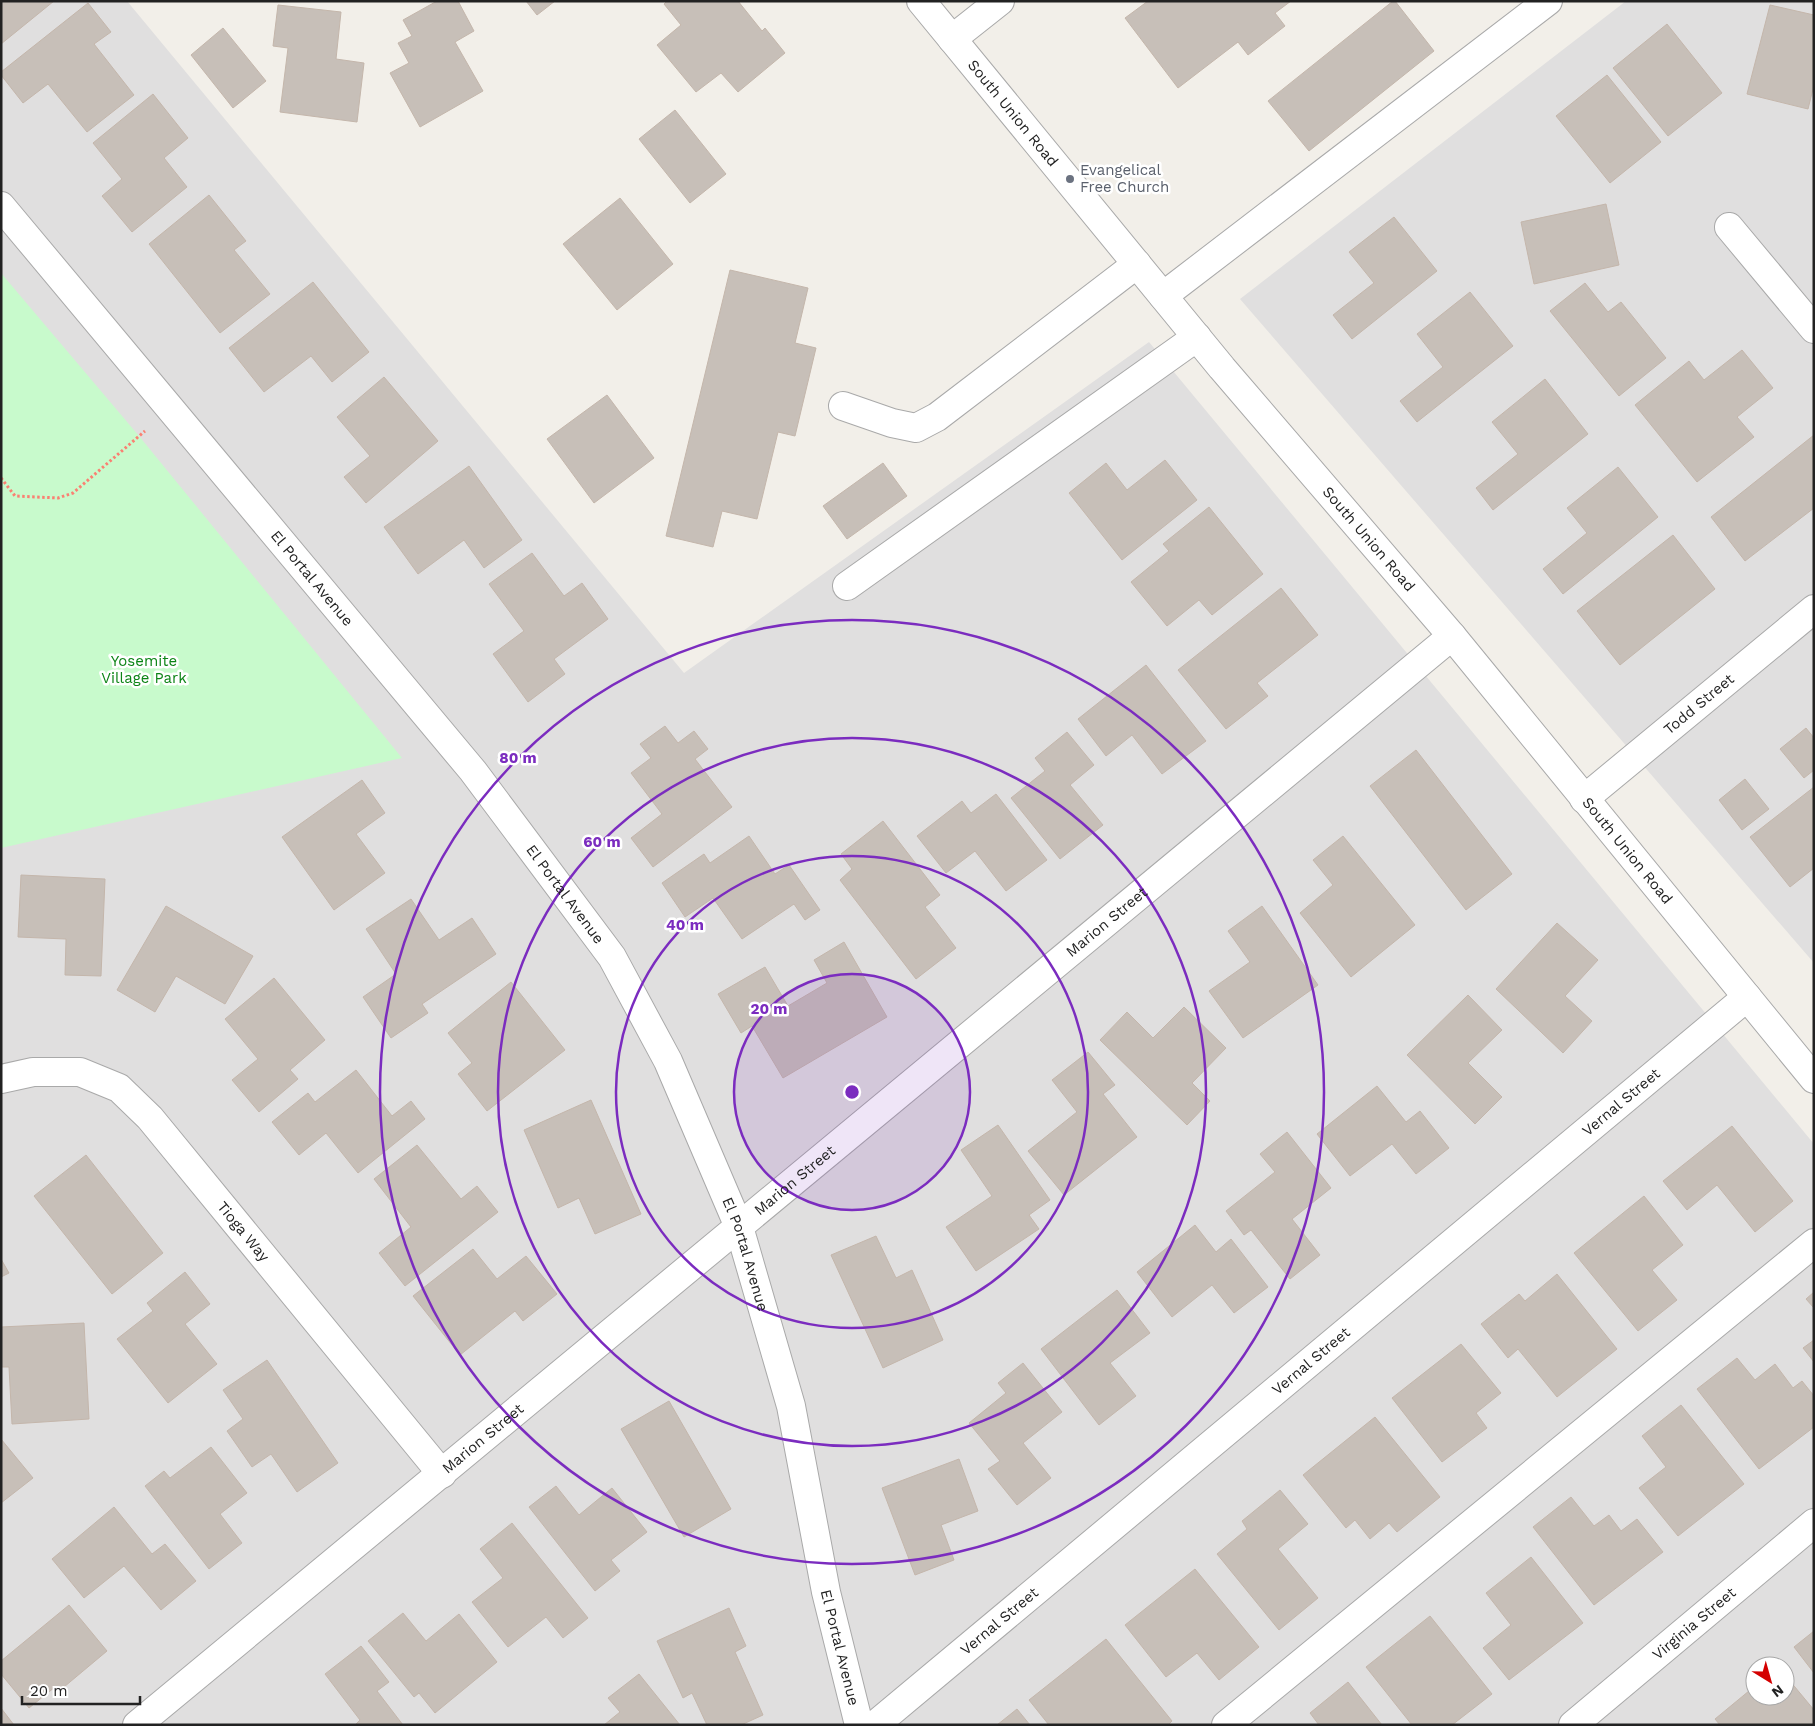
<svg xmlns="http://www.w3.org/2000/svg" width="1815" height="1726" font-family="'Work Sans',sans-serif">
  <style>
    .residential { fill: #e0dfdf; fill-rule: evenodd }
    .park { fill: #c8facc }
    .building { fill: #c7bfb8; stroke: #c4b6ab }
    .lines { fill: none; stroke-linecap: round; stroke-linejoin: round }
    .minor-casing { stroke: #a9a9a9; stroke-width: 30 }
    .path { stroke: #fa8072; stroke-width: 3; stroke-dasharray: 2.5 2.5; stroke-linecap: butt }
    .minor { stroke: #fff; stroke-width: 28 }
    .ring { fill: none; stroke: #7b2cbf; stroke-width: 2.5 }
    .worship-dot { fill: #6b7280; stroke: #fff; stroke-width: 2 }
    .labels { text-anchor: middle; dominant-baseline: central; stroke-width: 5; stroke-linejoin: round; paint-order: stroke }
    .street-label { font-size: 15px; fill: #222; stroke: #fff }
    .worship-label { font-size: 15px; fill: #5b616d; stroke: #fff; text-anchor: start }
    .park-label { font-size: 15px; fill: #0c8416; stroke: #fff }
    .centre { fill: #7b2cbf; stroke: #fff; stroke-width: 2.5 }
    .ring-label { font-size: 15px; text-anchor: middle; font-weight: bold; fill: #7b2cbf; stroke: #fff; stroke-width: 5; stroke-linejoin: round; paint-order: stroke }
  </style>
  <rect width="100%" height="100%" fill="#f2efe9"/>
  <!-- residential -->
  <path class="residential" d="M1,1H127L684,673L1149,342L1814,1144V1725H1ZM1755,1666H1785V1696H1755Z
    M1626,1H1814V963L1240,299Z"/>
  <!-- park -->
  <path class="park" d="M1,273L139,436L402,758L1,848Z"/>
  <!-- building -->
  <path class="building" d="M1,1H54L1,44Z
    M437,1H458L474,31L455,42L483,91L420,127L390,73L409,63L398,43L412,36L403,20Z
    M526,1H555L537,15Z
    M667,1H738L762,31L765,28L785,53L738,92L721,73L696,92L657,45L681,25L664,4Z
    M1148,1H1291L1275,13L1285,26L1248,55L1238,42L1178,88L1125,18Z
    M1393,1H1395L1434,51L1309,151L1268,101Z
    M88,3L111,32L94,44L134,95L87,132L48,84L23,103L1,75V72Z
    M278,5L341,12L336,59L364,63L357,122L280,112L288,48L273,46Z
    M1770,5L1814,15V85L1808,109L1747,94Z
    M1667,24L1722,93L1668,136L1613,68Z
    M223,28L266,81L233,108L191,55Z
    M1607,75L1661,142L1610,183L1556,116Z
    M153,94L188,138L164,158L187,187L132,232L102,196L122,179L93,143Z
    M675,110L726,174L690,203L639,139Z
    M209,195L246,241L234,250L270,294L220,333L149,244Z
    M620,198L673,264L617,310L563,244Z
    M1606,204L1619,265L1534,284L1521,222Z
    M1394,217L1437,271L1352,339L1333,315L1374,283L1349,252Z
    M730,270L808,288L795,343L816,348L795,436L778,432L757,519L722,511L713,547L666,536Z
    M313,282L369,352L332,382L311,356L264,392L229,348Z
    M1585,283L1608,312L1621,302L1666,358L1619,396L1550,311Z
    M1470,292L1513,346L1417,422L1400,401L1443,367L1417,334Z
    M1742,350L1773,388L1737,417L1754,437L1697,482L1635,405L1689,361L1704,380Z
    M384,377L438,441L366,503L344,477L370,456L337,417Z
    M1545,379L1588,434L1493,510L1476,488L1518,454L1492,422Z
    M607,395L654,458L594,503L547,439Z
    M1814,435V508L1745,561L1711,517Z
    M1165,460L1197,500L1122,560L1069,493L1106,463L1127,490Z
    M883,463L907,496L847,539L823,506Z
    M469,466L522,540L484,568L464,540L418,574L384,527Z
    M1618,467L1658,517L1563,594L1543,569L1587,533L1567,508Z
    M1209,507L1263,574L1212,615L1199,600L1167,626L1131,582L1169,551L1163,544Z
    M1673,535L1715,589L1620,665L1577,611Z
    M532,553L564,596L582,583L608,619L554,659L565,674L528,702L493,654L524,631L489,584Z
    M1281,588L1318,635L1257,683L1268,696L1226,729L1178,670Z
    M1146,665L1206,741L1162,774L1132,735L1106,756L1078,719Z
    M665,726L678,743L694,731L708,749L695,759L732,807L653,867L631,838L662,814L631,773L651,758L640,744Z
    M1806,728L1814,738V770L1804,778L1780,749Z
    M1067,732L1094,765L1070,785L1103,825L1060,859L1011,798L1045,771L1035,758Z
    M1416,750L1512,874L1466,910L1370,786Z
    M1745,779L1769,809L1742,830L1719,800Z
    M362,780L385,813L356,834L385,873L334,910L282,837Z
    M1814,787V868L1790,887L1750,837Z
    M996,794L1047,860L1006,891L975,851L946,873L917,836L962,801L971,813Z
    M883,821L940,895L925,907L956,948L916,979L840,880L852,869L841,854Z
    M749,836L775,874L789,865L820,910L805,920L794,904L742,939L713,898L685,917L662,883L704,854L710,863Z
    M1343,836L1415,925L1351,977L1300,913L1333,885L1313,860Z
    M21,875L105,879L101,976L65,975L66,939L18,937Z
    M411,899L439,940L472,918L496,954L422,1004L428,1013L391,1038L363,997L396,974L366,929Z
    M166,906L253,956L225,1004L176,976L155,1012L117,990Z
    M1262,906L1318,985L1243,1038L1209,991L1250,962L1228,931Z
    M1557,923L1598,960L1565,996L1592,1021L1563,1053L1496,989Z
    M844,942L887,1017L783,1078L752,1026L741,1033L718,994L765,967L788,1006L827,983L814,960Z
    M274,978L325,1040L290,1070L298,1079L259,1112L232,1080L258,1059L225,1019Z
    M511,982L565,1050L487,1111L458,1074L472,1063L448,1033Z
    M1468,995L1502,1030L1468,1063L1502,1097L1475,1124L1407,1055Z
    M1184,1007L1226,1048L1192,1083L1210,1101L1187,1125L1100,1040L1127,1012L1153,1038Z
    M1088,1052L1115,1085L1103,1094L1137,1137L1064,1195L1028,1151L1077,1112L1052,1080Z
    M356,1070L392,1116L411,1101L425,1119L358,1173L326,1133L299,1155L272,1122L308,1093L315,1102Z
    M1377,1086L1406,1122L1420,1111L1449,1148L1416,1174L1392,1144L1350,1176L1317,1134Z
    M591,1100L641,1214L595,1234L579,1198L558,1208L524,1130Z
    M998,1125L1050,1200L1029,1215L1039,1229L976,1271L946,1227L992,1196L961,1150Z
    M1732,1126L1793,1201L1755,1232L1717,1185L1687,1210L1663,1181Z
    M1287,1132L1331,1188L1292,1219L1320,1255L1290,1279L1251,1230L1244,1235L1226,1211L1275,1172L1260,1154Z
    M417,1145L461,1199L477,1186L498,1212L405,1286L379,1253L411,1227L374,1179Z
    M86,1155L163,1253L112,1294L34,1196Z
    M1644,1196L1683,1245L1652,1270L1677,1300L1638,1331L1574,1253Z
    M1195,1225L1216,1252L1231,1239L1268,1287L1234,1313L1212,1285L1172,1317L1137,1272Z
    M876,1236L896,1278L912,1270L943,1340L883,1368L831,1255Z
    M473,1249L497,1279L526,1256L557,1294L523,1321L515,1311L460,1355L413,1296Z
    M1,1259L9,1273L1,1277Z
    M185,1272L210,1304L185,1324L217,1364L168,1403L117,1339L153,1311L147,1303Z
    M1557,1274L1617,1349L1557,1397L1518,1349L1508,1358L1481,1324L1519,1294L1525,1301Z
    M1117,1290L1150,1333L1110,1363L1136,1396L1099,1425L1041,1349Z
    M1814,1292V1308L1806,1299Z
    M84,1323L89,1419L12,1424L9,1367H1V1327Z
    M1814,1340V1362L1803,1348Z
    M1461,1344L1501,1393L1476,1413L1487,1428L1442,1462L1392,1398Z
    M1737,1358L1755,1380L1775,1364L1793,1388L1802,1381L1814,1396V1427L1759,1469L1697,1389Z
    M267,1360L338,1463L297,1492L271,1454L252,1467L227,1431L243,1419L223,1390Z
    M1023,1363L1062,1412L1023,1443L1051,1478L1017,1505L988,1469L1000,1461L969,1423L1006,1393L998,1383Z
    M669,1401L731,1509L684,1537L621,1429Z
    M1681,1405L1744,1484L1678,1536L1639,1488L1666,1467L1642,1436Z
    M1375,1417L1440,1497L1397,1532L1389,1523L1370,1539L1355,1520L1346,1528L1303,1475Z
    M1,1439L33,1478L1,1503Z
    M211,1447L247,1493L220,1514L242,1543L209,1569L145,1486L164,1471L170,1478Z
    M959,1459L978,1511L941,1525L954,1560L915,1575L882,1488Z
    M556,1486L579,1515L612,1488L647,1532L611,1560L620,1571L595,1591L529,1507Z
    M1280,1490L1308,1524L1278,1549L1318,1598L1279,1630L1217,1554L1247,1529L1242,1521Z
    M1571,1497L1594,1526L1609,1515L1621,1531L1637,1519L1663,1552L1594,1605L1533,1527Z
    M114,1507L152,1554L165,1544L196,1581L161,1610L124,1566L84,1598L52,1559Z
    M512,1523L588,1618L563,1638L546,1617L508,1647L472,1602L503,1578L480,1549Z
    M1531,1557L1583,1623L1509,1680L1483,1648L1511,1625L1486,1593Z
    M1195,1569L1259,1647L1219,1680L1197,1653L1166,1677L1125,1625Z
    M69,1605L107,1651L58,1692L55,1687L29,1708L1,1674V1661Z
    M729,1608L746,1646L735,1652L763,1715L741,1725H707L692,1693L683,1698L657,1641Z
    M403,1613L426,1641L459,1614L497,1662L435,1713L419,1693L414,1697L368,1641Z
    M1430,1616L1492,1694L1452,1725H1412L1366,1667Z
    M1814,1631V1673L1794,1647Z
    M1106,1639L1172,1721L1168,1725H1049L1029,1700Z
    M361,1646L389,1682L377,1691L403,1725H355L360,1720L325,1674Z
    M639,1674L680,1725H604L620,1712L608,1698Z
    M1785,1675L1814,1710V1725H1720L1715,1719L1755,1686V1696H1785Z
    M1348,1682L1382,1725H1319L1310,1713Z
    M1,1708L14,1725H1Z
    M1017,1709L1030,1725H997Z"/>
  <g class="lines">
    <defs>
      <g id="minor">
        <path id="s1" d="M921,1L1222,368L1452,636L1814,1079"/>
        <path d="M952,39L1000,1"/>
        <path id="s2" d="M1,206L473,771L612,957L668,1061L739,1227L791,1406L826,1592L859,1725"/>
        <path d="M1729,227L1814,329"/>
        <path d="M1163,296L1548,1"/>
        <path d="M843,406L892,423L916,428L937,417L1137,264"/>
        <path d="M847,586L1197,337"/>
        <path id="s3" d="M1584,799L1814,609"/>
        <path id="s4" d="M1,1079L33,1072H80L119,1088L150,1118L442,1474"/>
        <path id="s5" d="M137,1725L1452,636"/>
        <path id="s6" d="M875,1725L1747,997"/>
        <path d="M1226,1725L1814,1243"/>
        <path id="s7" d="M1573,1725L1814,1523"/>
      </g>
    </defs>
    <!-- minor casing -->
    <use href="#minor" class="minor-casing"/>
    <!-- path -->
    <path class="path" d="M1,478L15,496L58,498L73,493L145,431"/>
    <!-- minor -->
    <use href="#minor" class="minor"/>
  </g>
  <!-- distance rings -->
  <circle cx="852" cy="1092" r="118" fill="#7b2cbf" fill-opacity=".12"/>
  <g class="ring">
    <circle cx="852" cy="1092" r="118"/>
    <circle cx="852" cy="1092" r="236"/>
    <circle cx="852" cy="1092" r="354"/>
    <circle cx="852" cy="1092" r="472"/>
  </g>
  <!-- markers -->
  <circle class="worship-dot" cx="1070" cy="179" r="5"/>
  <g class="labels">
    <!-- street labels -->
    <g class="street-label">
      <text stroke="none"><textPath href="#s1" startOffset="145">South Union Road</textPath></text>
      <text stroke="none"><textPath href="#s1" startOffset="700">South Union Road</textPath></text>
      <text stroke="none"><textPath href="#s2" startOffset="485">El Portal Avenue</textPath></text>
      <text stroke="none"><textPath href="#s3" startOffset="149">Todd Street</textPath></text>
      <text stroke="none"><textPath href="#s1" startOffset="1105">South Union Road</textPath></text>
      <text stroke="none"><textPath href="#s2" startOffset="890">El Portal Avenue</textPath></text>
      <text stroke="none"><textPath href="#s5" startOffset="1259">Marion Street</textPath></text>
      <text stroke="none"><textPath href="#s6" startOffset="972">Vernal Street</textPath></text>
      <text stroke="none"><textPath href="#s5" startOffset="854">Marion Street</textPath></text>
      <text stroke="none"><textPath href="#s4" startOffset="312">Tioga Way</textPath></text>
      <text stroke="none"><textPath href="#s2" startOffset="1295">El Portal Avenue</textPath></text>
      <text stroke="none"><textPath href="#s6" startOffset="568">Vernal Street</textPath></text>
      <text stroke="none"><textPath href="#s5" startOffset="449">Marion Street</textPath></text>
      <text stroke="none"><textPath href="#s6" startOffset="162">Vernal Street</textPath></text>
      <text stroke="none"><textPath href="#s7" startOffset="158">Virginia Street</textPath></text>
      <text stroke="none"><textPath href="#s2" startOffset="1700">El Portal Avenue</textPath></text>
    </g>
    <!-- worship labels -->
    <g class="worship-label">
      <text x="1080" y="170">Evangelical<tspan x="1080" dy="17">Free Church</tspan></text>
    </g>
    <!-- park labels -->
    <g class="park-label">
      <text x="144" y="661">Yosemite<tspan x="144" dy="17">Village Park</tspan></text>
    </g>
  </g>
  <circle cx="852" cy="1092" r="8" class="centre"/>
  <g class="ring-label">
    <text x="518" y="763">80 m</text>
    <text x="602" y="847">60 m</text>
    <text x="685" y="930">40 m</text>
    <text x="769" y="1014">20 m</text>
  </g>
  <!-- border -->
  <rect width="1815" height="1726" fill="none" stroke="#222222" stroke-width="5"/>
  <!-- north arrow -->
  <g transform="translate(1770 1681) rotate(143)"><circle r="24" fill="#ffffff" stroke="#a7a7a7"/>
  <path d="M0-4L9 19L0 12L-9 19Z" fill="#d40000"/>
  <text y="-8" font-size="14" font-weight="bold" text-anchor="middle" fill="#222222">N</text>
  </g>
  <!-- scale -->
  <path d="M22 1696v8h118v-8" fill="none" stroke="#222222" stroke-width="2.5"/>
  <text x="30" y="1696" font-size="15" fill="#222222" stroke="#ffffff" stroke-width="4" paint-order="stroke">20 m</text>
</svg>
